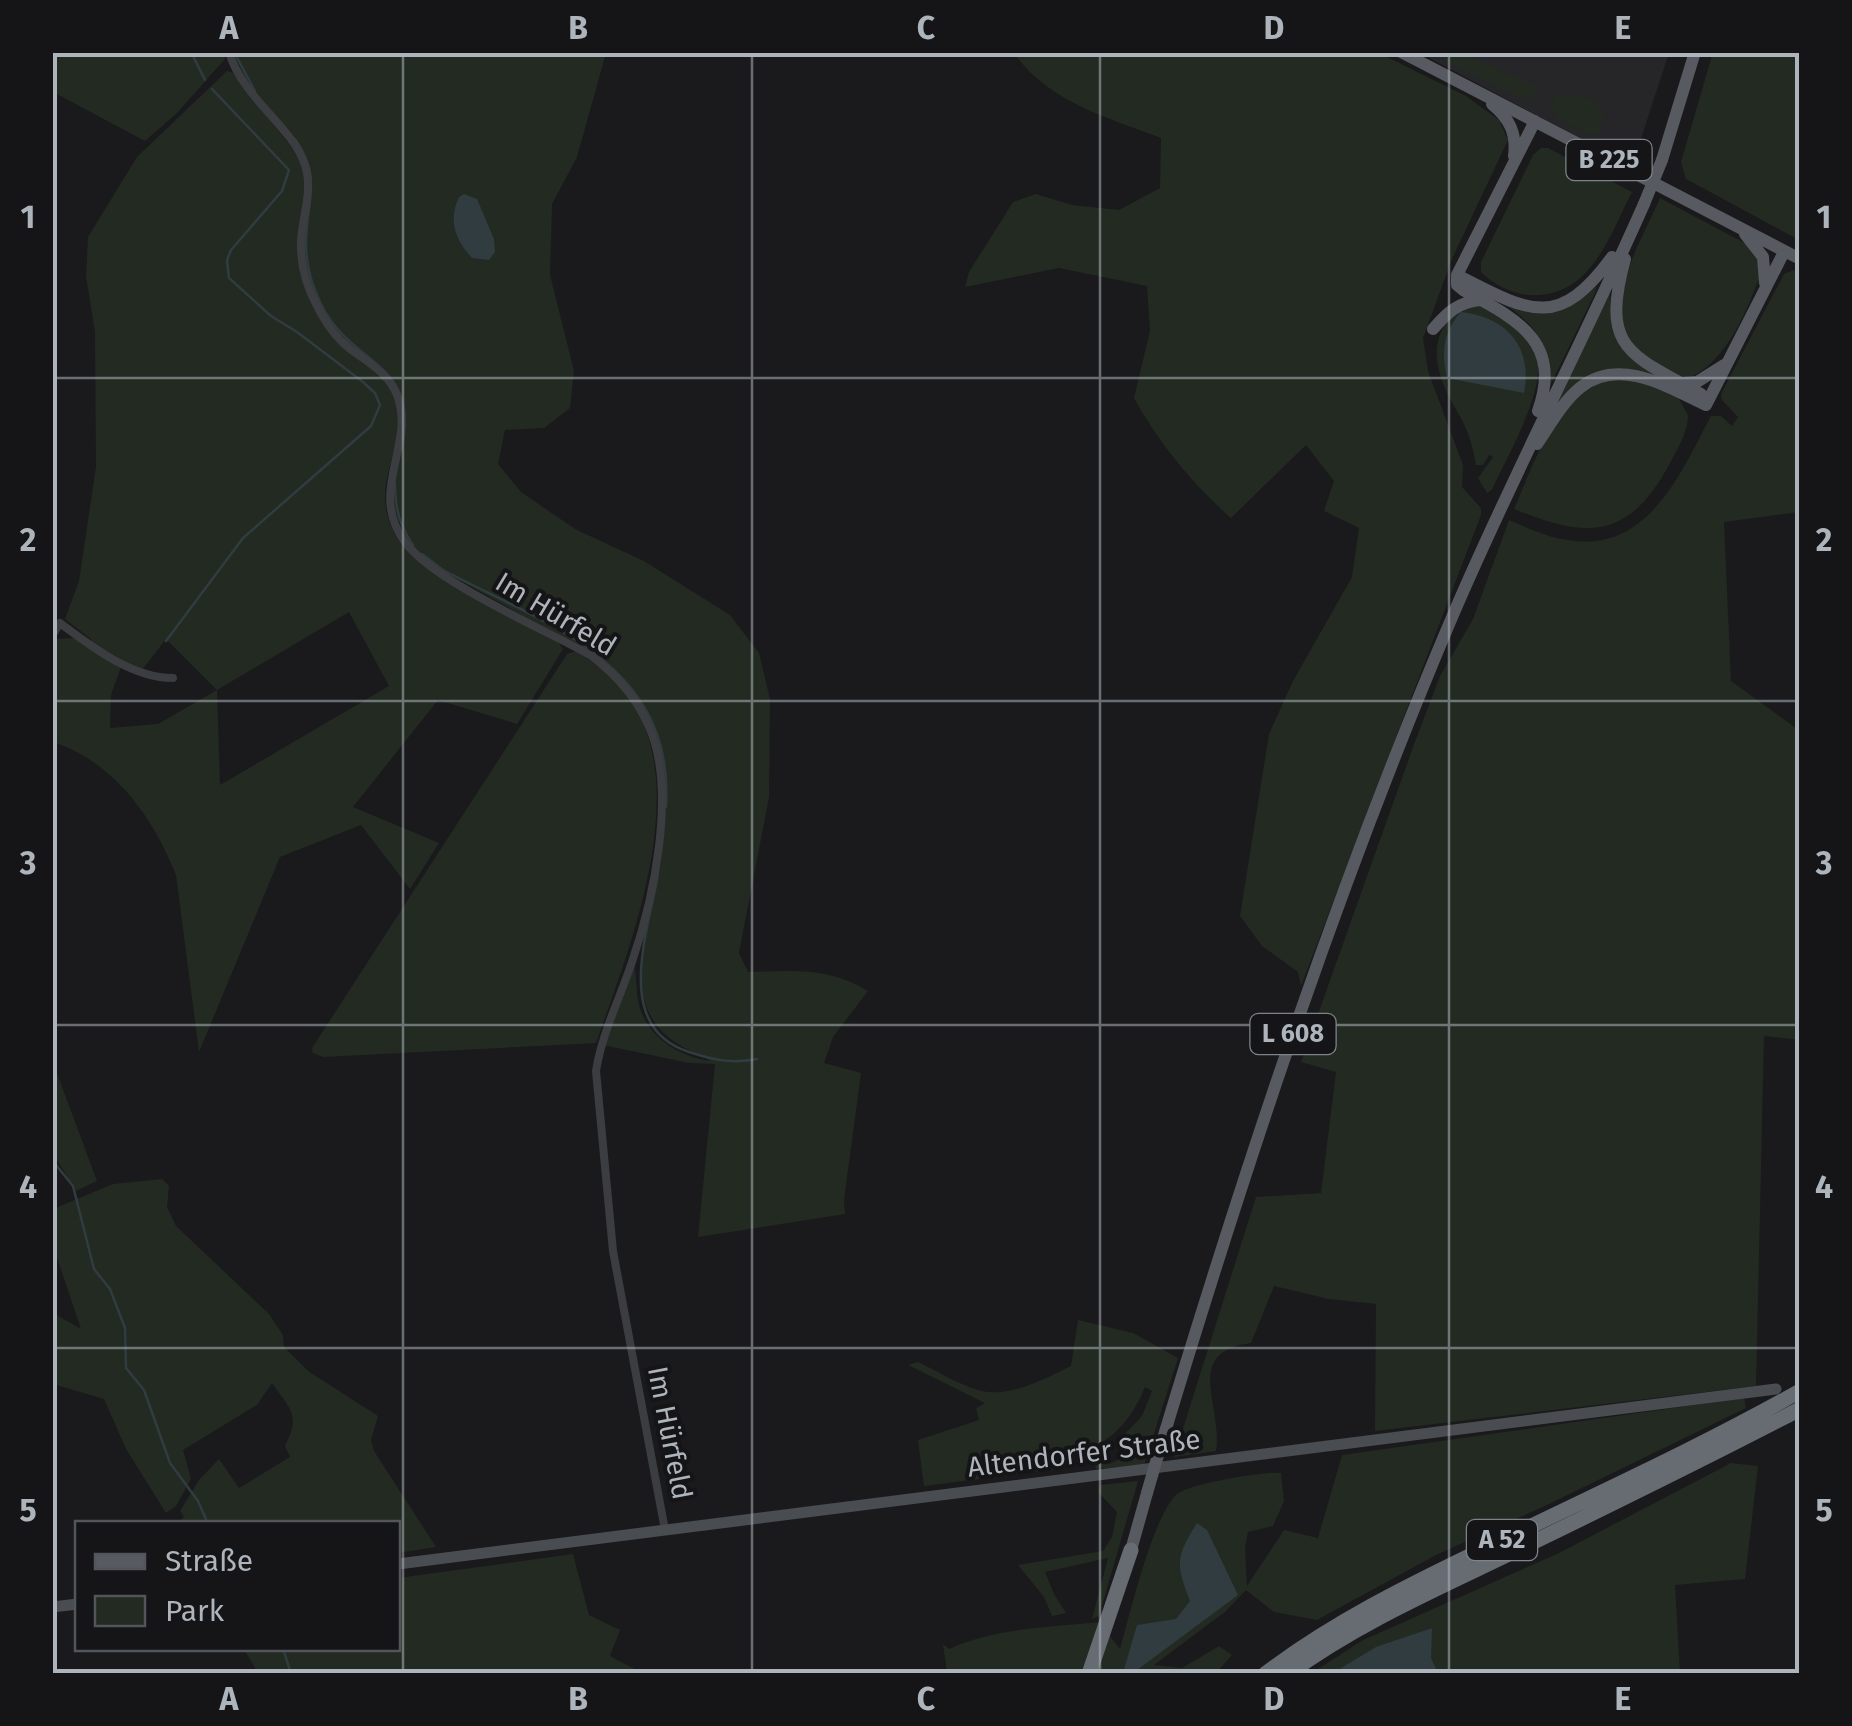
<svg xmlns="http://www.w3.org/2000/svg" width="1852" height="1726" font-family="'Fira Sans',sans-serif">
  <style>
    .built { fill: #262629 }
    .green { fill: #222a22; fill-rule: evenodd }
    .water { fill: #303c40 }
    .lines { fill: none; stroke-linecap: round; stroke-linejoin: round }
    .stream { stroke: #303c40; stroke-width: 2.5 }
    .street { stroke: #3b3d41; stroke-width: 8 }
    .secondary { stroke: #494c51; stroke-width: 11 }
    .primary { stroke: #575a60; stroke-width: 12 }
    .highway { stroke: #676c72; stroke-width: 15 }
    .primary-bridge { stroke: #575a60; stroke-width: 12 }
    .grid { fill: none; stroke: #adb4bb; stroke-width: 2.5; stroke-opacity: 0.55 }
    .labels { text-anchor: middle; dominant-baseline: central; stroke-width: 8; stroke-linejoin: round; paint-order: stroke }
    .shield { fill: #151517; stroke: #7f848a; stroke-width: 2.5 }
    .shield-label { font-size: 25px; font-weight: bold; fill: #adb4bb }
    .street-label { font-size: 28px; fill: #adb4bb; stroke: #151517 }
    .neatline { fill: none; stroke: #adb4bb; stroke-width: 4 }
    .grid-label { font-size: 32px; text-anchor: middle; font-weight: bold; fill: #adb4bb }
  </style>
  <rect width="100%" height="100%" fill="#1a1a1c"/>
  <!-- built -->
  <path class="built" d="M1420,53H1669L1632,166Z"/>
  <!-- green -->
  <path class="green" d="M53,52H224L225,59L176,114L145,141L53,92Z
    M1713,52L1799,53V240L1686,179L1681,162Z
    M233,53H606L577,157L552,204L550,275L574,371L570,408L544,428L505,430L498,464L521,492L575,529L644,561L730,615L759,653L770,699L769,797L739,953L748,972C793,971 827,966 868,991L833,1037L824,1063L861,1073L844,1200L845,1214L698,1237L715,1064L689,1063L603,1045L634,965C637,978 636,992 639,1005C648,1038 680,1057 711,1061C690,1050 669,1043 655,1023C633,991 641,953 647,919C666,820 685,729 598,657L439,569L420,555L404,535L393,506L392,483L405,422L399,392L338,333L324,314L311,287L305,260L310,171L244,77Z
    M1014,53H1379L1466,96L1499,120L1508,140L1452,259L1423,338L1428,371L1463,465L1462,487L1481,508V515L1301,986L1298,972L1262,946L1240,916L1269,734L1293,681L1352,577L1359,528L1324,511L1334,481L1306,445L1231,518C1192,484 1159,443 1134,398L1150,331L1147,286L1059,268L965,287L969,272L1013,202L1036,194L1072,205L1119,210L1160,188L1161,138C1108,118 1048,102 1014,53Z
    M1441,53H1464L1540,88L1537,94L1528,98L1517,96L1445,62Z
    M227,71L234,73C254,108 289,135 305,171C308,223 285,245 310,298C315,309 321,323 329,331C349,353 380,366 394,395C408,425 390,455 386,484C377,547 435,574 481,599C506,612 530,625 555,638L563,649L517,724L438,700L353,807L439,843L410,889L361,825L280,857L199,1052L176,875C153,817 114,762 53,742V643L54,639L75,638L88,647L92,640L65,619L79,581L96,467L95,332L86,276L88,237L137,157ZM349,612L389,686L220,785L217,690ZM166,639L217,690L158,724L110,728L111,695L123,661L142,670Z
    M1567,94C1582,95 1599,99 1606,113L1599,121L1602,131L1598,135C1580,131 1557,123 1550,106L1555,97Z
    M1541,148H1548L1632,192C1609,237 1590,299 1529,295C1512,294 1493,284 1481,272V262L1533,155Z
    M1660,198L1752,247L1762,270C1749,307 1727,362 1689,378C1673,376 1659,367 1647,357C1641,352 1633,347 1629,341C1601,304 1645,234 1660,198Z
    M1794,270L1799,272V512L1724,522L1731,681L1800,731L1799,1040L1764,1036L1756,1386L1375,1431L1376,1304L1329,1299L1274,1286L1251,1343C1182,1352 1223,1405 1216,1451L1174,1457L1256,1197L1321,1193L1336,1072L1301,1062L1413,747L1440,676L1473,619L1509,520C1528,528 1547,537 1568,540C1648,554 1681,472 1711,416H1721L1732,426L1738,417L1722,400L1721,394L1784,274Z
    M1597,286L1595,293L1549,388C1547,345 1540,327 1504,304C1548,309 1561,319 1597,286Z
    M1610,292L1611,318L1660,378L1611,371L1552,411Z
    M1481,305C1500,314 1526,330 1535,350C1551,383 1506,458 1492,490L1487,493L1478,478L1493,457L1489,455L1483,465H1476C1474,454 1472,444 1468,434C1462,416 1449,401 1443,383C1428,345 1440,312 1481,305Z
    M1632,379L1678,397L1688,415C1688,433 1677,449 1669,465C1628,540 1587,539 1514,509C1530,472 1551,412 1586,389C1600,380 1616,380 1632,379Z
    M577,651C719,727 636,930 596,1043L323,1057L313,1053L312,1048L567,654Z
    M52,1060L97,1181L76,1191L57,1160L53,1143Z
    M162,1179L169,1186L167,1207L176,1226L269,1314L283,1335L284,1347L308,1371L378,1416L371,1440L374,1451L436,1547L398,1553V1524L178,1523L184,1517L180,1511L199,1480L219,1459L239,1488L290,1457L285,1446C301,1415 290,1409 272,1383L257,1405L183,1450L191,1479L176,1506L166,1513L126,1449L104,1399L53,1384V1313L81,1329L53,1246V1209L113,1184Z
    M1078,1320L1133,1333L1178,1358L1144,1465L1096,1469L1094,1459L1101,1449L1109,1464L1132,1453L1123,1436L1142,1416L1152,1391L1145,1387C1132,1419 1111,1445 1075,1453V1460L1058,1469L924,1486L918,1440L979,1420L976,1408L985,1403L908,1365L918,1362C937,1371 958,1384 978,1390C1009,1399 1044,1379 1071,1366Z
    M1744,1398L1746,1408L1547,1505L1436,1555L1317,1620L1274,1612L1246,1590L1226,1611L1154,1665L1182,1668L1219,1646L1232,1655L1216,1673H947L943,1644L949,1649C994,1628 1051,1627 1099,1622L1120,1649C1130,1614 1152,1519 1176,1495C1186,1484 1263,1471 1281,1473L1284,1501L1273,1526L1248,1532L1245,1548L1247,1586L1284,1530L1318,1538L1342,1455Z
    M1731,1463L1758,1466L1745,1579L1675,1585L1680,1673H1399L1430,1658L1431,1628L1333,1673L1310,1674L1363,1640L1559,1553Z
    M1138,1481L1099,1616L1092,1619L1108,1558L1045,1572L1054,1594L1066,1613L1052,1616L1044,1597L1018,1565L1103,1551L1112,1537L1117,1512L1098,1492L1101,1485Z
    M573,1554L589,1615L620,1630L610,1656L642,1673H258L244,1649L398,1648V1578Z"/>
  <!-- water -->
  <path class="water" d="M464,194L477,199L494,239L495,252L489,260L472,258C455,240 448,220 459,197Z
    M1461,312C1507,317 1533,347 1524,393L1447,378C1441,353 1443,332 1461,312Z
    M1197,1523L1207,1530L1238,1595L1133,1673H1123L1137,1625L1176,1619L1190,1601C1176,1564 1175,1558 1197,1523Z
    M1432,1628L1431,1658L1438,1673H1333L1376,1647Z"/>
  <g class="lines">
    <!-- stream -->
    <path class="stream" d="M191,52L205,80
      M234,52L255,91
      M295,139C323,179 306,201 306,244C306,264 312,286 321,304C352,368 422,360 401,451
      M395,483C395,507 399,525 413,545
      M422,554L443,570C547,625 675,663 666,807
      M166,641L243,538L371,426L380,405L375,393L363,382L297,332L271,316L229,278L227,260L231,250L282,191L289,170L212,89
      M658,874C649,930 611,1027 689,1052C714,1060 731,1064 757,1059
      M52,1160L73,1186L94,1269L110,1289L125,1328L126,1368L144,1390L170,1463L198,1501L208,1524
      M283,1648L291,1674"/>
    <!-- street -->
    <path class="street" d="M229,52C243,99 292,126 305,165C313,190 303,214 301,240C300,263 306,286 317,306C325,322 335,337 349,348C367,362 388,372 397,395C416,445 367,491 405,542C434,582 544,629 592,656C616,675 637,698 649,727C677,790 654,898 632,962C620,998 602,1033 596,1071L613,1251L665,1530
      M52,636L60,623C92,647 132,678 173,678"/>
    <!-- secondary -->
    <path class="secondary" d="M398,1564L1776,1389
      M52,1607L78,1604"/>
    <!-- primary -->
    <path class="primary" d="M1401,52L1800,259
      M1492,104C1509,118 1517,133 1514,156
      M1535,121L1457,275V285L1463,290C1516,319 1563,341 1538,411
      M1662,160L1695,52
      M1745,234L1763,257L1765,283
      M1625,259C1600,350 1630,354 1701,394
      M1457,275C1529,312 1558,331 1612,257
      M1433,329C1447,313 1458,302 1480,300
      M1684,383L1697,382L1724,365
      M1706,405L1784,252
      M1537,444C1550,425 1563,401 1581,387C1620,357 1668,387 1706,405
      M1158,1455C1243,1173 1335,893 1450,622C1510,480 1582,345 1644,204
      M1131,1550L1147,1493"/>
    <!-- highway -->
    <path class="highway" d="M1089,1674L1131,1550
      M1265,1674C1332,1623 1409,1585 1484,1549C1590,1497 1697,1449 1800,1391
      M1288,1674C1356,1624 1436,1589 1511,1553C1608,1506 1704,1459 1800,1409"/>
    <!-- primary-bridge -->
    <path class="primary-bridge" d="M1644,204L1662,160
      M1147,1493L1158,1455"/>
  </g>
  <!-- grid -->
  <path class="grid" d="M403,52V1674M752,52V1674M1100,52V1674M1449,52V1674M52,378H1800M52,701H1800M52,1025H1800M52,1348H1800"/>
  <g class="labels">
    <!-- shield labels -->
    <g class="shield">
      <rect x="1566.5" y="140" width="85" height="40" rx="8"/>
      <rect x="1250.5" y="1014" width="85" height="40" rx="8"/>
      <rect x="1467" y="1520" width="70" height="40" rx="8"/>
    </g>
    <g class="shield-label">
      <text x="1609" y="160">B 225</text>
      <text x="1293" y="1034">L 608</text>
      <text x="1502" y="1540">A 52</text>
    </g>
    <!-- street labels -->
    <g class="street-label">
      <text transform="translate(556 614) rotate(31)">Im Hürfeld</text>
      <text transform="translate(670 1433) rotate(79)">Im Hürfeld</text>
      <text transform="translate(1084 1453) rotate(-7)">Altendorfer Straße</text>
    </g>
  </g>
  <!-- border -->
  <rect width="1852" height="1726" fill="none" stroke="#151517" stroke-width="110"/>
  <!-- legend -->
  <rect x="75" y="1521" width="325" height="130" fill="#151517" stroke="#525559" stroke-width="2.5"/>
  <rect x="95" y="1554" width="50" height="15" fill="#575a60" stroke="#525559" stroke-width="2.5"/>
  <text x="165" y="1571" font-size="30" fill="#adb4bb">Straße</text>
  <rect x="95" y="1596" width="50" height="30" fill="#222a22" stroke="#525559" stroke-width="2.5"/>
  <text x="165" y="1621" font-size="30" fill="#adb4bb">Park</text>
  <rect x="55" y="55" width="1742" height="1616" class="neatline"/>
  <g class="grid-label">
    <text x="229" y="39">A</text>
    <text x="578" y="39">B</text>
    <text x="926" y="39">C</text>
    <text x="1274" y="39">D</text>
    <text x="1623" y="39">E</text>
    <text x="28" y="228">1</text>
    <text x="1824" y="228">1</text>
    <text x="28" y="551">2</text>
    <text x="1824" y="551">2</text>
    <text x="28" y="874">3</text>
    <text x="1824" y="874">3</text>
    <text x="28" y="1198">4</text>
    <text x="1824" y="1198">4</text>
    <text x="28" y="1521">5</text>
    <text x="1824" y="1521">5</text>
    <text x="229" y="1710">A</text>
    <text x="578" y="1710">B</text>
    <text x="926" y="1710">C</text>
    <text x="1274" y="1710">D</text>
    <text x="1623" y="1710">E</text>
  </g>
</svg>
